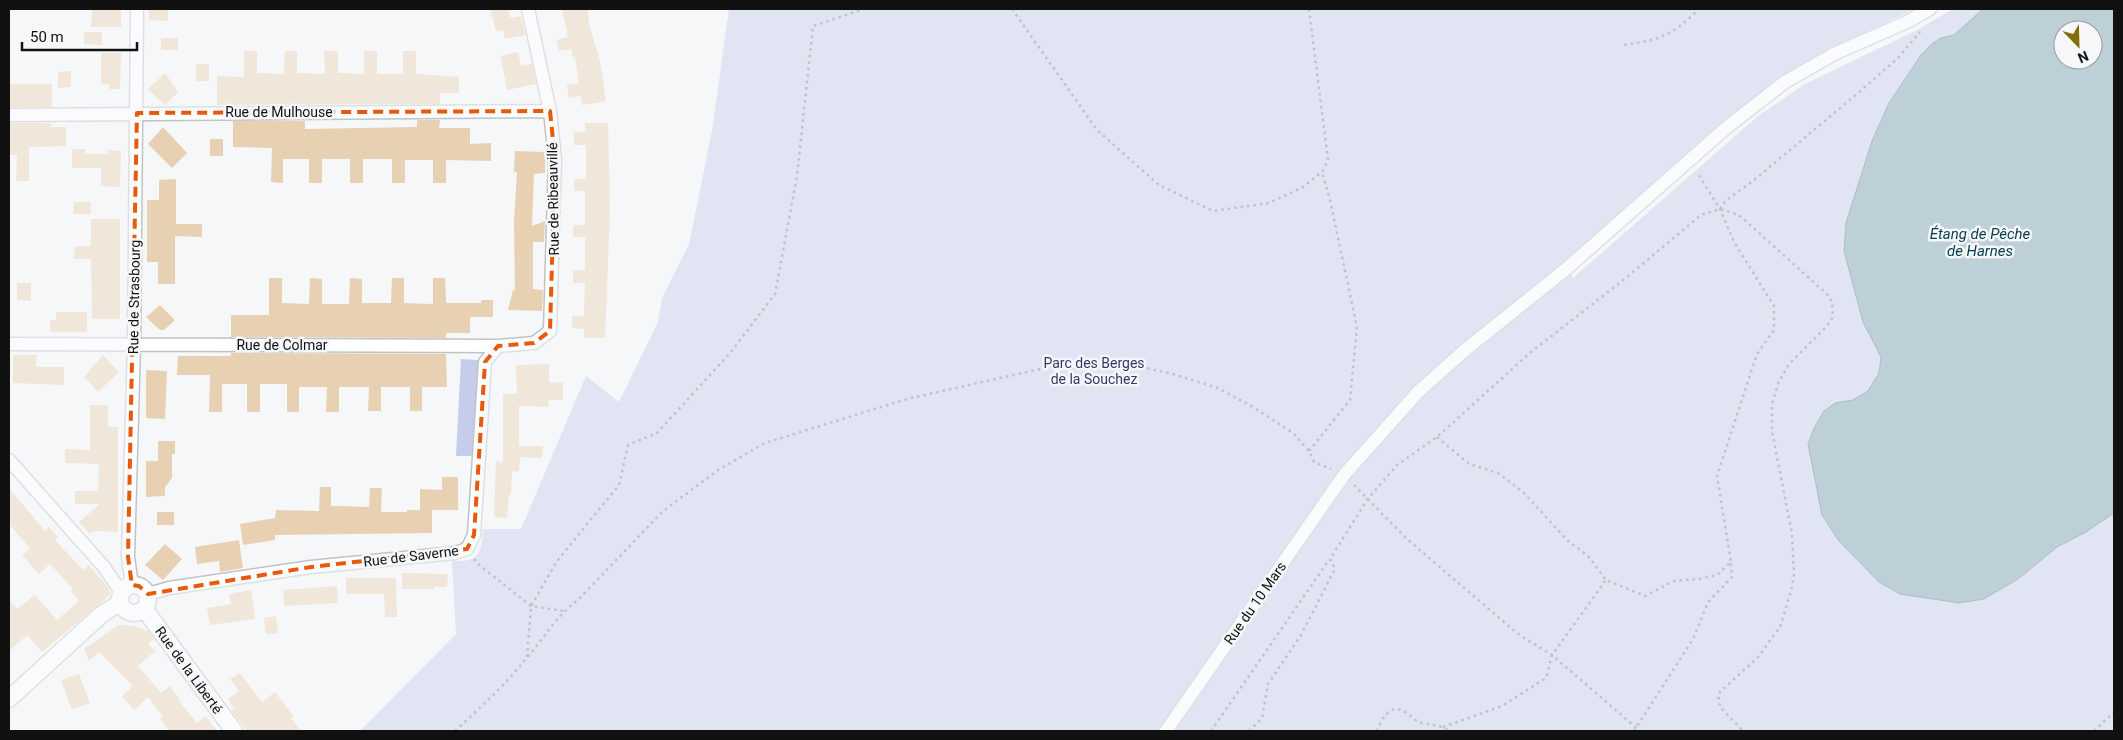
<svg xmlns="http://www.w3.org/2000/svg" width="2123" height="740" font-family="Roboto,sans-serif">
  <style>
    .green { fill: #c6cdec; fill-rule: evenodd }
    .water { fill: #789ead; stroke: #59747e; fill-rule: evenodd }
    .building { fill: #e8d0b3 }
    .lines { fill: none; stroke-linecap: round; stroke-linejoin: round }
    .minor-casing { stroke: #c1c2c5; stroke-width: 15 }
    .tertiary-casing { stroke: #c1c2c5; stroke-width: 19 }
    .path { stroke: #818183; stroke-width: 2.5; stroke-dasharray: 2.5 4; stroke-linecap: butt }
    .minor { stroke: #fff; stroke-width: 12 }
    .tertiary { stroke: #fff; stroke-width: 16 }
    .marked { fill: none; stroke: #e8590c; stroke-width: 4; stroke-dasharray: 10 6; stroke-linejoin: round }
    .labels { text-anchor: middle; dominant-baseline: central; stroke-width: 5; stroke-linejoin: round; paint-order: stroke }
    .street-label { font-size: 14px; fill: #111112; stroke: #f6f7f9 }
    .park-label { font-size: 14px; fill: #333a67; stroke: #f6f7f9 }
    .water-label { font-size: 15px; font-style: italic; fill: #033e4f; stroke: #f6f7f9 }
  </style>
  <rect width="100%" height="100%" fill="#f6f7f9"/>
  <!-- green -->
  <path class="green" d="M729,9H1915L1855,37L1795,69L1567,260L1573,278L1758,116L1805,84L1915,31L1953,9H2114V731H360L456,634L452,561C480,562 481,554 483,529H521L586,376L619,402L658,322L662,298L689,244L712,131ZM2063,30H2093V60H2063Z
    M461,359L478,360L473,456H456Z"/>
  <!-- water -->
  <path class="water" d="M1983,9H2114V513L2086,532L2057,547L2018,579L1984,599L1959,603L1900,594L1879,582L1839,541L1822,515L1808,444L1814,428L1824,411L1835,403L1853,400L1868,391L1879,373L1881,357L1863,322L1844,251L1846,223L1872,141L1889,103L1921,55L1933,43L1941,38L1954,35ZM2063,30H2093V60H2063Z"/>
  <!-- building -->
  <path class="building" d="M92,9H121V27H91Z
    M149,9H168V21L149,20Z
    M490,9H508L510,18L521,16L525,35L505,39L503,30L496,31Z
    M562,9H588L589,24L600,61L606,101L582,105L581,96L569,98L567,85L579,83L575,58H573L571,49L559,51L557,40L568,37Z
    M84,32H102V45L84,44Z
    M161,38H178V50H161Z
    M244,51H257V73L284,74L285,51H297V73L325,74L324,51H338V73L364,74V51H377V74H403V51H416V74L459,77V93H440V104L217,105V76L244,77Z
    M518,52L521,66L532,64L536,84L507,90L501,56Z
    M101,53H121L120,89H109V84H101Z
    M196,64H209V81H196Z
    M71,71V87L58,88V72Z
    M165,73L178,92L165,105L148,89Z
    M9,84H52V107H9Z
    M417,120H440L439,128H470V144L491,143V161L446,160V183H433V160H405V183H392V159H363V183H350V159H322V183H309V159H283V183L271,182L272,148L233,147V121H305V129L417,127Z
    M9,123H51V127H66V146L29,147V181H16L17,155H9Z
    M585,123H608L610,210L605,338H584V329L572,328V316H584L585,283H573V271L585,270V237H573V225H585V191H574V179H586V145H574V132H585Z
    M163,127L187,153L172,168L148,144Z
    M210,139H223V156H210Z
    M72,149H85V154H108V150L121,151L120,187L101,186V168H72Z
    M515,151L545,152V173L534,174L532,226L545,221L544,242H533V289L543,290L542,311L508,310L513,290H515L514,221L517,172H514Z
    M176,179V224H202V237L175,236V284H158V262H147V200H159V180Z
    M74,202H91V214H73Z
    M91,219H120V319H92L91,259H74L75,246H91Z
    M269,278H282V303L309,304L310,278L322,279V304H349L350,278L362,279V303H391L392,278H404V303L433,304V278H445L446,303H481V300H493V317H470V333H446V338L231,337V315H269Z
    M17,283H31V301L17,300Z
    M160,305L175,320L164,330H160L146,317Z
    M56,312H87V332H50V320H56Z
    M231,353L446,354L447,387H422V411H410V387H381V411H368L369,387H339V412H326L327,387H299V412H287V384H260V412H247V384H222V412H209L210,375H177L178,356H231Z
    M13,355H37L36,367H64V385L13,383Z
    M103,355L119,372L98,392L84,377Z
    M549,364V382L563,383V400H549L548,407L519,406V446H543L542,458L520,457L519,472L512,471L511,495L509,494L507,518L494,517L496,461L503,462V394H517L516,365Z
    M146,370L167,371L165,419L146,418Z
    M90,405H108V427H118V532L94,531L90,534L79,522L100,504H75V491H98L99,464L65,463V449L90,450Z
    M158,441H175V454H172V478L165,487V496L146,497V461H158Z
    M442,477H458V510H432V533L275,535V540L243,545L240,524L275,518L276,510L319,511L320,487H331V506H342L369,507L370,488H382L381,512H407V510H420V489L442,490Z
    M9,488L45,531L49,527L58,537L55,540L83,570L89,565L109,589L110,595L42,652L27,635L9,651V600L17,609L35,595L57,620L79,601L71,591L73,589L50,564L39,574L22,555L30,548L9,524Z
    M157,512H174V525H157Z
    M239,540L243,568L220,572L219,561L197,564L195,547Z
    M165,544L182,559L163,580L145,565Z
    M402,573L448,574L447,587H434V589H402Z
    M346,578H396L397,617H385L384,594H346Z
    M337,586L338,603L284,606L283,590Z
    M251,590L255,619L210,625L207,608L231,604L229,594Z
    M276,616L278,633L266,634L264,618Z
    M119,625L135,626L148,631L154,639L148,644L155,651L138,666L161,693L170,686L180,700L179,701L197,723L206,716L217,731H169L160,719L163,717L148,697L134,710L122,696L133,686L99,652L89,661L84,649Z
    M240,673L262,702L275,692L294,717L291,718L301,731H247L231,710L234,708L228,699L239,691L230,679Z
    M79,674L90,703L72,710L61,680Z"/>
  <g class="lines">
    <defs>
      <path id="minor" d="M9,115L550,111
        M9,344L498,346L534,343L550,331L555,159L550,111L528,9
        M9,460L104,567L121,592
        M132,585L128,557L134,345L137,9
        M148,594L169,588L311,567L455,553L467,549L474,535L485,362L498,346
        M1166,731L1344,475L1418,392L1465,350L1565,270L1726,128L1785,82L1834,54L1909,21L1930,9"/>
      <path id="tertiary" d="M120 599a14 14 0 1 1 28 0a14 14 0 1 1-28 0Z
        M145,610L234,731
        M9,699L102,614L120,603"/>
    </defs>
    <!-- minor casing -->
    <use href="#minor" class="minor-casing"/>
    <!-- tertiary casing -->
    <use href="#tertiary" class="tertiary-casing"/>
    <!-- path -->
    <path class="path" d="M1012,9L1097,130L1159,185L1213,211L1269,203L1303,187L1322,172L1328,160L1309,9
      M1624,45C1661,40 1672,35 1699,9
      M1720,209L1725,201L1753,181L1858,93L1898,58L1920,32
      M1437,437L1469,464L1498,473L1523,492L1567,540L1589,557L1606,580L1645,596L1674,581L1699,579L1717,575L1731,562L1717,476L1757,354L1774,330V306L1734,242L1720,209L1697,172
      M1309,451L1350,400L1357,327L1330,200L1322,172
      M1354,485L1407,539L1518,634L1552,655L1640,731
      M474,559L478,564L531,606L563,611
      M527,657L531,606L557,561L619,485L628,445L657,433L731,352L775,294L797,176L813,26L864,9
      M1443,727L1502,706L1546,678L1552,655L1606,580
      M455,731C480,708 504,686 525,660C544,639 554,618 578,600L662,512L718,470L765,443L907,399L1062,364L1132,365L1173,374L1218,388L1253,407L1293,433L1309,451L1314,462L1331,469
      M1211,731L1329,560
      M1249,731L1262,718L1268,684L1301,635L1335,569L1330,559L1367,500L1397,465L1437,437L1530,353L1627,277L1701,215L1720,209L1739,215L1829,296L1832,302L1833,317L1827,326L1789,364L1779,381L1772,403V431L1792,534L1794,575L1791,591L1780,627L1758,657L1718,694L1720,707L1743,731
      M1377,731C1381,720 1390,702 1405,712C1410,715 1416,722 1422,723C1432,726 1440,724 1449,731
      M1634,731L1693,639L1708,602L1732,577L1731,562
      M2094,731L2114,712"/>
    <!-- minor -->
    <use href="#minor" class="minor"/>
    <!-- tertiary -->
    <use href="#tertiary" class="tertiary"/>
  </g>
  <!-- marked area -->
  <path d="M0 0H2123V740H0ZM550,111L555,159L550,331L534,343L498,346L485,362L474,535L467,549L311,567L148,594L139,586L132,585L128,557L137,113Z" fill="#f6f7f9" fill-opacity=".55" fill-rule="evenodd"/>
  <path class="marked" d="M550,111L555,159L550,331L534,343L498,346L485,362L474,535L467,549L311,567L148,594L139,586L132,585L128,557L137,113Z"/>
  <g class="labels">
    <!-- street labels -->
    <g class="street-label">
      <text x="279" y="112">Rue de Mulhouse</text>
      <text transform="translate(553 199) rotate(-91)">Rue de Ribeauvillé</text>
      <text transform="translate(134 297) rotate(-89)">Rue de Strasbourg</text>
      <text x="282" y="345">Rue de Colmar</text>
      <text transform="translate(411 556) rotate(-7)">Rue de Saverne</text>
      <text transform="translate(1255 603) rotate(-55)">Rue du 10 Mars</text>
      <text transform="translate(189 670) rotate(54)">Rue de la Liberté</text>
    </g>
    <!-- park labels -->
    <g class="park-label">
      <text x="1094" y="363">Parc des Berges<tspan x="1094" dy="16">de la Souchez</tspan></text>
    </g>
    <!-- water labels -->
    <g class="water-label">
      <text x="1980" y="234">Étang de Pêche<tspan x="1980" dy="17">de Harnes</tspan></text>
    </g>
  </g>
  <!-- border -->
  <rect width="2123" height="740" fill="none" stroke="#111112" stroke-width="20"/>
  <!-- north arrow -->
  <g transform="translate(2078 45) rotate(157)"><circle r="24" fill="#f6f7f9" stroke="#9a9b9d"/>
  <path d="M0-4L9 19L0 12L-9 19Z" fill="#826d09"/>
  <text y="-8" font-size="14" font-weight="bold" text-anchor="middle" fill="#111112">N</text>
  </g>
  <!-- scale -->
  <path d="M22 42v8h115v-8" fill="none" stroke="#111112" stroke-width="2.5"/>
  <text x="30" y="42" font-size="15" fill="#111112" stroke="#f6f7f9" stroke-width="4" paint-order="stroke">50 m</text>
</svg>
